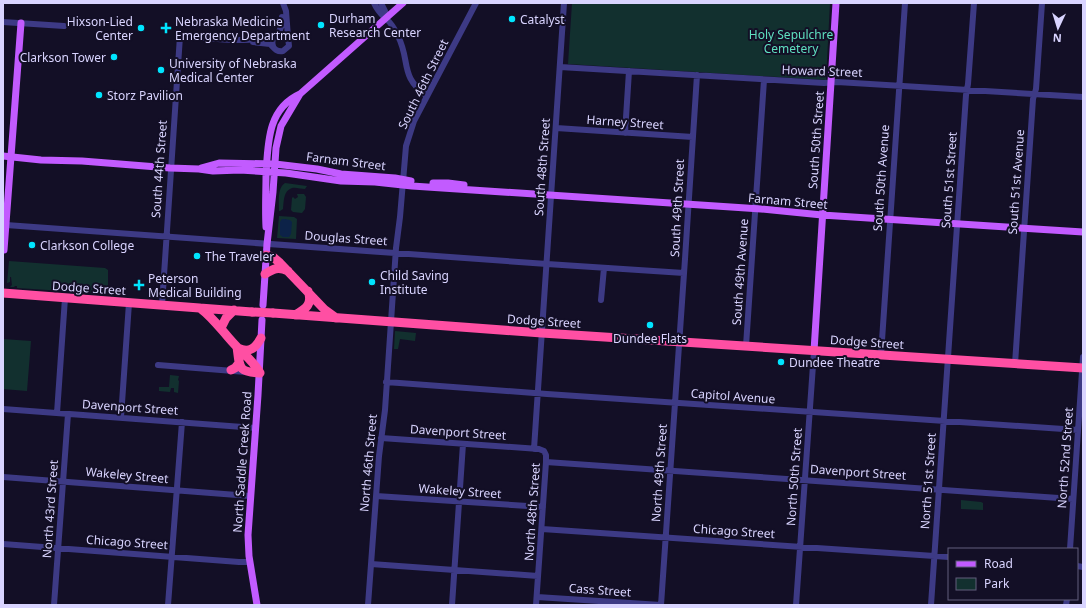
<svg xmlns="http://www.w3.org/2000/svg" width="1086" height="608" font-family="'Noto Sans',sans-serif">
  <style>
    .green { fill: #12302f }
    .water { fill: #0c2248 }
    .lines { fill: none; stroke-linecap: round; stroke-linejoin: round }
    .minor { stroke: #3d3a85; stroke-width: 6 }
    .major { stroke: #c25bff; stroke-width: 7 }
    .highway { stroke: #ff4fa3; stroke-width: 9 }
    .highway-bridge { stroke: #ff4fa3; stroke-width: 9 }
    .poi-dot { fill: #00e5ff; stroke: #130f26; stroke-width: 1.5 }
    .labels { text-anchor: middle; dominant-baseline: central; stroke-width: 4; stroke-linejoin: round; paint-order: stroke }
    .poi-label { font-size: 12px; fill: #d9d4ff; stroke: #130f26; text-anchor: start }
    .park-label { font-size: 12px; fill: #5fe0c0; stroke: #130f26 }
    .street-label { font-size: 12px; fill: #d9d4ff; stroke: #130f26 }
  </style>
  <rect width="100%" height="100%" fill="#130f26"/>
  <!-- green -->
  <path class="green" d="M572,3H830L826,80L568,64Z
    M285,183L307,186L305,189C302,189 295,187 292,188C283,191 284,202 283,209L280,211H279C279,203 277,188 285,183Z
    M297,194H304L306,197L305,209L302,213L293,212L291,210L292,198L293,197L295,199L298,197Z
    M279,216L294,217L297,219L296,239L277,238Z
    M9,261L105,268L108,270V289L110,294L17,288V286H15L14,287H10L12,285L11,277H10V282L7,283Z
    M395,331L416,333L415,341L400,339L398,349H394Z
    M3,339L31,341L27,391L3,389Z
    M170,375L179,376L178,380L179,381L178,393L174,392V388H171L170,392L159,391V387H169Z
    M961,500L981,502L983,503V510L961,509Z"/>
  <!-- water -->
  <path class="water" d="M285,219L290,220L292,222L291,234L289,237H283L280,235V222L282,219Z"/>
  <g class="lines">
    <!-- minor -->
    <path class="minor" d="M283,3L286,11L288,37
      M374,3C377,10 380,13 385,18C390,22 395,29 398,36C411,62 399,76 427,96
      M381,3L385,11L386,18
      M3,22L64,26
      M278,34L282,25V17
      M253,42L270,44C274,48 276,52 283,51L289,46L288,37L281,33C274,35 271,40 273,46
      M560,67L824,83L837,82L1083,97
      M556,128L693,137
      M625,133L629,71
      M6,225L547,264L684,273
      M601,300L604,268
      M162,305L180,36C202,37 257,45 275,35
      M746,346L764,80
      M881,355L905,3
      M1015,364L1033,99L1036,89L1042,3
      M158,365L246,372
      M386,382L547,394L1078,430
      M3,409L256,428
      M57,413L65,298
      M121,417L129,303
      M381,438L539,449L544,451L546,455V462L536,605
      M534,449L564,3
      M546,462L1073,499
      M3,477L250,496
      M376,496L543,507
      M542,529L949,557
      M3,544L239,562H250
      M1070,549L1083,357
      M371,564L538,576
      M1077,566L1083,567
      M537,597L661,605
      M54,605L68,414
      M168,605L182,422
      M368,605L379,456L385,410L396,248L400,217L406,146L414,121L476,3
      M452,605L463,444
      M661,605L685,259L697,75
      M796,605L814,351
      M931,605L966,95L968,84L974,3
      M1066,605L1067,599"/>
    <!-- major -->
    <path class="major" d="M3,156L41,160L82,161L170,168L199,169L213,171L240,170L286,173L341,181L375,182L412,186L761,209L822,215L1083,232
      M201,168L219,163L275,164L317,169L341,174L395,178L411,181
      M433,183H448L464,185
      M266,227C265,209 266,192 266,175C268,144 267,109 300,94
      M4,250L21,23
      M263,305L267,244L273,192L276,148L281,126L300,94L403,3
      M814,351L836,3
      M257,605L249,556L248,535L258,395L262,320"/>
    <!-- highway -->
    <path class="highway" d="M266,255L273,257L280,263L325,310L336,318
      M265,274C273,269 278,266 288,271
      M3,293L252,312
      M200,308C215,319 224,334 237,347C245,355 254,362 260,373C237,372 240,367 237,347
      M273,313L542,333L1083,368
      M295,315C306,309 313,304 308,291
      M221,328L226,318L234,310
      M238,348C250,354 256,347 261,338
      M231,370L235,368L239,363"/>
    <!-- highway-bridge -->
    <path class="highway-bridge" d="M252,312L273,313"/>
  </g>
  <!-- markers -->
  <g class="poi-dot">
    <circle cx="512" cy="19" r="4"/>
    <circle cx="321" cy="25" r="4"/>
    <circle cx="141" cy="28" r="4"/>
    <path d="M164 22h4v4h4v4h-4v4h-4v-4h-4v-4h4z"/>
    <circle cx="114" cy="57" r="4"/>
    <circle cx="161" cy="70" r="4"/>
    <circle cx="99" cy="95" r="4"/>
    <circle cx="32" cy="245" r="4"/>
    <circle cx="197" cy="256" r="4"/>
    <circle cx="372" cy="282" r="4"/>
    <path d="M137 279h4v4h4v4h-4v4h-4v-4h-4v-4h4z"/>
    <circle cx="650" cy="325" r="4"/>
    <circle cx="781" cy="362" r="4"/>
  </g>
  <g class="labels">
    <!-- poi labels -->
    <g class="poi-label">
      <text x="329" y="18">Durham<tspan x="329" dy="14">Research Center</tspan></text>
      <text x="520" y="19">Catalyst</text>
      <text x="133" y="21" text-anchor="end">Hixson-Lied<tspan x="133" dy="14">Center</tspan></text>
      <text x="175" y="21">Nebraska Medicine<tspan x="175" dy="14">Emergency Department</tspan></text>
      <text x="106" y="57" text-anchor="end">Clarkson Tower</text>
      <text x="169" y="63">University of Nebraska<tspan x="169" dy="14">Medical Center</tspan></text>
      <text x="107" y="95">Storz Pavilion</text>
      <text x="40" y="245">Clarkson College</text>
      <text x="205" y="256">The Traveler</text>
      <text x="380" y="275">Child Saving<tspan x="380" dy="14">Institute</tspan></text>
      <text x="148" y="278">Peterson<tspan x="148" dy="14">Medical Building</tspan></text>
      <text x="650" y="338" text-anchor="middle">Dundee Flats</text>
      <text x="789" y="362">Dundee Theatre</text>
    </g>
    <!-- park labels -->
    <g class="park-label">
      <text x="791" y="34">Holy Sepulchre<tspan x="791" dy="14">Cemetery</tspan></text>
    </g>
    <!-- street labels -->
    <g class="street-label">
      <text transform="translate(822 71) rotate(2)">Howard Street</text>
      <text transform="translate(423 84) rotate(-64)">South 46th Street</text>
      <text transform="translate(625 122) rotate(4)">Harney Street</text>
      <text transform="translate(816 140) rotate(-86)">South 50th Street</text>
      <text transform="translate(346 161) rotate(7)">Farnam Street</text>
      <text transform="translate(542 167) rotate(-86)">South 48th Street</text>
      <text transform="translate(159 169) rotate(-86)">South 44th Street</text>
      <text transform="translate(881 178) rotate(-86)">South 50th Avenue</text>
      <text transform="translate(949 180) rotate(-86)">South 51st Street</text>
      <text transform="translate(1016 182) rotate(-86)">South 51st Avenue</text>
      <text transform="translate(788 201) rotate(5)">Farnam Street</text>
      <text transform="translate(677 208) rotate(-87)">South 49th Street</text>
      <text transform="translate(346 238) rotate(4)">Douglas Street</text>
      <text transform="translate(740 272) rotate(-86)">South 49th Avenue</text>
      <text transform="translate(89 288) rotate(4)">Dodge Street</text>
      <text transform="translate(544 321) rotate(4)">Dodge Street</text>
      <text transform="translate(867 342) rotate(4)">Dodge Street</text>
      <text transform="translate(733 396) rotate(4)">Capitol Avenue</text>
      <text transform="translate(130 407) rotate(4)">Davenport Street</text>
      <text transform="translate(458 432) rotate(4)">Davenport Street</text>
      <text transform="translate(1065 458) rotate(-86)">North 52nd Street</text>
      <text transform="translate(242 462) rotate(-86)">North Saddle Creek Road</text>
      <text transform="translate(368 463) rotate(-85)">North 46th Street</text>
      <text transform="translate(858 472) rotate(4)">Davenport Street</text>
      <text transform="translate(659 473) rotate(-86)">North 49th Street</text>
      <text transform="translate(127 475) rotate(5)">Wakeley Street</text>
      <text transform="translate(794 477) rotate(-86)">North 50th Street</text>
      <text transform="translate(928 481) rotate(-86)">North 51st Street</text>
      <text transform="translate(460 491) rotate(4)">Wakeley Street</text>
      <text transform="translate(50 509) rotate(-86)">North 43rd Street</text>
      <text transform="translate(532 512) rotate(-86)">North 48th Street</text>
      <text transform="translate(734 531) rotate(4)">Chicago Street</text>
      <text transform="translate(127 542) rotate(4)">Chicago Street</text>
      <text transform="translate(600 590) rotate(4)">Cass Street</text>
    </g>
  </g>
  <!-- border -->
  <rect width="1086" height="608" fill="none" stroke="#d9d4ff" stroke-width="8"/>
  <!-- legend -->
  <rect x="948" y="548" width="130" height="52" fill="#130f26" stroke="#625e7d"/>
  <rect x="956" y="561" width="20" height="6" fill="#c25bff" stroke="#625e7d"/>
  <text x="984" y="568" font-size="12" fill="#d9d4ff">Road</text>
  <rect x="956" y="578" width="20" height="12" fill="#12302f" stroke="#625e7d"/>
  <text x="984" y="588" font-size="12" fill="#d9d4ff">Park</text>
  <!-- north arrow -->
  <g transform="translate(1058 28) rotate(184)" stroke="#130f26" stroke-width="3" paint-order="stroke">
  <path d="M0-3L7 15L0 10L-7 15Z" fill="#d9d4ff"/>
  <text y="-6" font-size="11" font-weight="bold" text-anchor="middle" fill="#d9d4ff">N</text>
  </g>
</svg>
